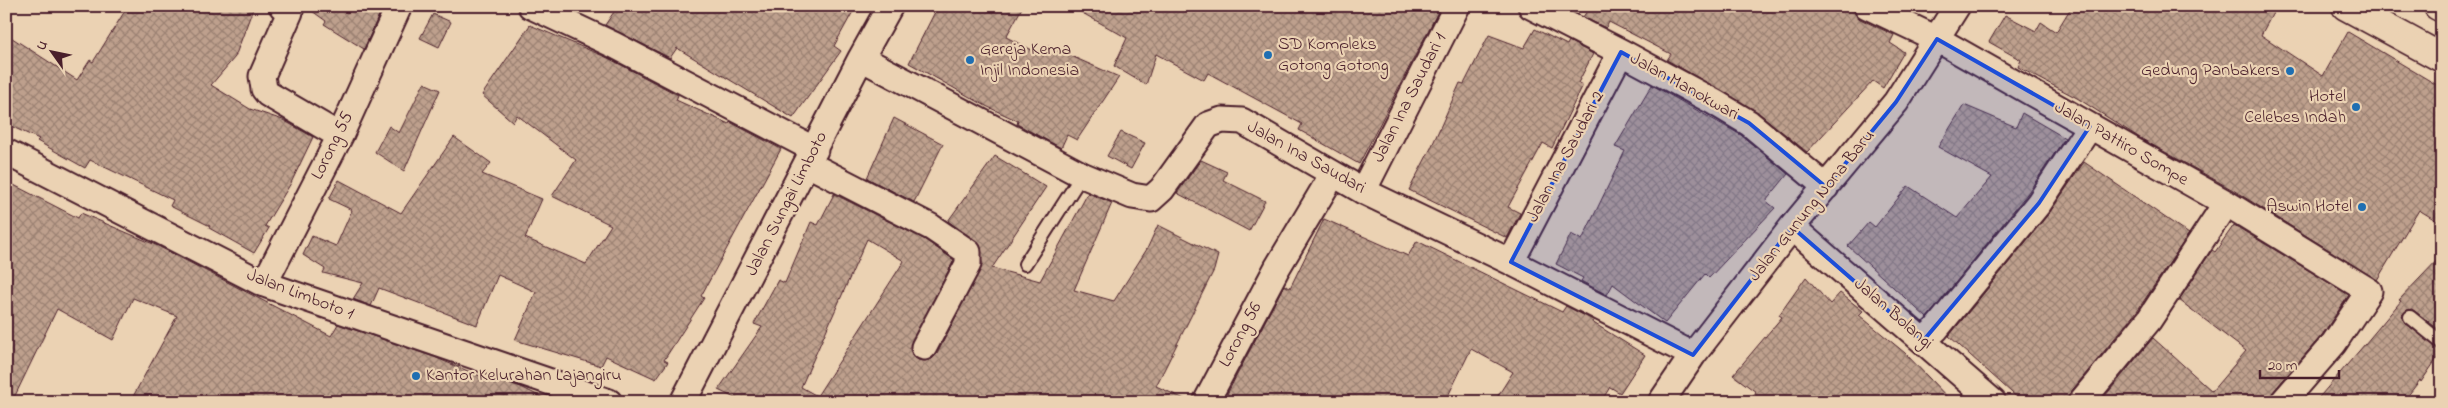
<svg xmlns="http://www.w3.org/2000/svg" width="2448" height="408" font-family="'Indie Flower',sans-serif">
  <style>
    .building { fill: url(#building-cross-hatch); stroke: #4a1f2b; fill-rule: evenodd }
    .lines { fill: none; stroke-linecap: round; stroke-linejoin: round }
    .service-casing { stroke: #4a1f2b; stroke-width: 16 }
    .minor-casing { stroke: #4a1f2b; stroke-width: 29 }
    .secondary-casing { stroke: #4a1f2b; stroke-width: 31 }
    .service { stroke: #ebd2b3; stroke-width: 12 }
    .minor { stroke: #ebd2b3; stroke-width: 25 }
    .secondary { stroke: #ebd2b3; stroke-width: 28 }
    .marked { fill: #1d4ed8; fill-opacity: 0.2; stroke: #1d4ed8; stroke-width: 4; stroke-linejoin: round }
    .poi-dot { fill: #1f6fb2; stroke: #ebd2b3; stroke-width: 2 }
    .labels { text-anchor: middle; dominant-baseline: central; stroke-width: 4.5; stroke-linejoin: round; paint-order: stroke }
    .poi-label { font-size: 18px; fill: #4a1f2b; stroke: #ebd2b3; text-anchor: start }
    .street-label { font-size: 18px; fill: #4a1f2b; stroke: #ebd2b3 }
  </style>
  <defs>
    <pattern id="building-cross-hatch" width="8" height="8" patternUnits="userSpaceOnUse" patternTransform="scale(1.25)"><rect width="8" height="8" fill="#bea08d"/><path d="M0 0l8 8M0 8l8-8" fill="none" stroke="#9c8273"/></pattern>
  </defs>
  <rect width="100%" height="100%" fill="#ebd2b3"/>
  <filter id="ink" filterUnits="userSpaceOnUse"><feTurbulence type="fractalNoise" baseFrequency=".02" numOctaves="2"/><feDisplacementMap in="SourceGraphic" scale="10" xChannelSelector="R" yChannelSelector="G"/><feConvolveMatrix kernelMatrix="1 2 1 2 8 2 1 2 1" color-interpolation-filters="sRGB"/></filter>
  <g filter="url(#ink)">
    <!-- building -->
    <path class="building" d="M128,6H254L235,57L211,85L250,109L283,120L313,137L291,183L265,226L269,228L254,253L209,228L210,226L170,206L173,200L90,160L85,168L37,141L39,139L6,124V34L77,80L90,60L93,62Z
      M305,6H383L364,49L324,24L326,21Z
      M618,6H856L834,46L841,51L793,118L677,48L670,58L605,25Z
      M938,6H1023L1006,37L1044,56L1048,46L1119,77L1077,140L1067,135L1061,148L1017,124L1018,121L986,106L909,63Z
      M1070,6H1441L1359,164L1299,130L1302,124L1208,73L1204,80L1156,54L1146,85L1114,66L1127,38Z
      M1578,6H1853L1855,14L1860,19L1894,35L1890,43L1904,52L1883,88L1873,81L1807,152L1756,111L1667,60L1671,54L1609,22L1606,28L1583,17L1587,11Z
      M2072,6H2262L2273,13L2261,35L2323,76L2348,32L2442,88V224L2419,210L2377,280L2233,190L2140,138L2077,98L2018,67L2021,60L1989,42L2005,15L2036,31L2041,22L2056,32Z
      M433,14L451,22L439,47L420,38Z
      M530,25L608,58L678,95L676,100L729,124L730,122L781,149L701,296L704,298L664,360L668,362L656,379L606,356L601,366L515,340L536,292L498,275L477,325L379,288L371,306L353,299L363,283L323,273L325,269L303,255L312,236L336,246L352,210L329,199L339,180L401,213L454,137L491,163L482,174L542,199L525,238L586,264L611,225L552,196L576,160L517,115L513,122L482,95Z
      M1535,29L1567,45L1569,41L1593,54L1578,83L1583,85L1552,148L1543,143L1508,207L1520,213L1507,238L1409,190L1431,148L1460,83L1464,84L1489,35L1524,48Z
      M424,83L440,90L404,171L375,152L389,126L399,133Z
      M1652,85L1741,135L1788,174L1766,201L1775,208L1709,278L1705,274L1665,323L1613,284L1607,295L1581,281L1583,278L1556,264L1571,234L1582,240L1625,151L1615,147Z
      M1964,105L2016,127L2022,113L2065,138L2027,194L1927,318L1848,246L1869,222L1875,227L1908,186L1957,218L1992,177L1938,147Z
      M894,118L943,144L914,202L867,178Z
      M1121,132L1145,143L1131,169L1107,156Z
      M995,156L1046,187L992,268L1040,281L1088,193L1112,203L1074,290L1114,301L1147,249L1158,225L1218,255L1214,270L1156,386L1191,402H743L718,390L762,327L754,324L778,280L785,283L811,222L818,225L834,194L924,239L954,260L910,347L912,355L918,360L925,361L932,359L937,354L982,264L980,245L948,221ZM867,239L904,261L817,396L801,387Z
      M1201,160L1227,172L1223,180L1265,201L1249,231L1177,193Z
      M2084,162L2189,234L2137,311L2070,393L2067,402H2022L1949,336L2050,212Z
      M6,181L78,218L81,213L158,246L331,336L338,324L434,357L492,381L493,378L521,387L551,402H130L177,316L133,298L113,340L57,309L12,402H6Z
      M1324,219L1408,256L1417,241L1562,312L1566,306L1593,320L1592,322L1645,355L1620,393L1610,387L1601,402H1494L1513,372L1471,349L1445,402H1244L1227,394L1284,285L1290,288Z
      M2234,225L2349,295L2322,335L2272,393L2269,402H2100L2153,338L2212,391L2246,351L2179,300L2212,250L2215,252Z
      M2442,255V332L2412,309L2407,310L2402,315L2405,323L2442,351L2421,382L2420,380L2403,402H2315L2365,344L2401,301L2399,300Z
      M1806,277L1830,304L1840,293L1863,311L1859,315L1905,353L1952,402H1749L1756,392L1733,375L1782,317L1779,315Z"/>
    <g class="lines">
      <defs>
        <path id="service" d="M1025,264L1082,175
          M2410,317L2442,343"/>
        <path id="minor" d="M282,6L290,12L262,76L264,89L268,94L340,136
          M531,6L614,45L815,150
          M1531,6L1621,52L1714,102L1749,123L1826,187
          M1867,6L1937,39L2090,126L2226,203L2369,291L2334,343L2283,402
          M861,58L1082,175L1132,196L1151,199L1162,189L1208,125L1222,120L1242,121L1363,191L1511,262L1693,355
          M6,152L264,284L609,402
          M808,164L931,227L968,252V264L924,347
          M1363,191L1457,6
          M1792,227L1993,402
          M1511,262L1621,52
          M264,284L340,136L399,6
          M1923,341L1936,329L2039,203L2090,126
          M683,402L861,58L890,6
          M1206,402L1277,268L1333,174
          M1661,402L1693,355L1792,227L1896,102L1957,6
          M2081,402L2149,320L2226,203"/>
        <path id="secondary" d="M2346,6L2442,58
          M2438,6L2442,8"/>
      </defs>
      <!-- service casing -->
      <use href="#service" class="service-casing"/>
      <!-- minor casing -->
      <use href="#minor" class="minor-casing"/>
      <!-- secondary casing -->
      <use href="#secondary" class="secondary-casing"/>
      <!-- service -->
      <use href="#service" class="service"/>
      <!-- minor -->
      <use href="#minor" class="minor"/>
      <!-- secondary -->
      <use href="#secondary" class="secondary"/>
    </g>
  </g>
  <!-- marked area -->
  <path class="marked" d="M1937,39L2090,126L2039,203L1923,341L1792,227L1693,355L1511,262L1621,52L1749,123L1826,187L1896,102Z"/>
  <!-- markers -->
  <g class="poi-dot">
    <circle cx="1268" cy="55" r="5"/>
    <circle cx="970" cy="60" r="5"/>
    <circle cx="2290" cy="71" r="5"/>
    <circle cx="2356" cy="107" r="5"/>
    <circle cx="2362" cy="207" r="5"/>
    <circle cx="416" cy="376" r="5"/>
  </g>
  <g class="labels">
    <!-- poi labels -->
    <g class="poi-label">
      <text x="1278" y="45">SD Kompleks<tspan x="1278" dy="21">Gotong Gotong</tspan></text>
      <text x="980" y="50">Gereja Kema<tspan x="980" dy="21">Injil Indonesia</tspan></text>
      <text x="2280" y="71" text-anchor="end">Gedung Panbakers</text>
      <text x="2346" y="97" text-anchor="end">Hotel<tspan x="2346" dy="21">Celebes Indah</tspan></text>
      <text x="2352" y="207" text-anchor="end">Aswin Hotel</text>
      <text x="426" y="376">Kantor Kelurahan Lajangiru</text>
    </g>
    <!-- street labels -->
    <g class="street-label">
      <text transform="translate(1684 87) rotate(29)">Jalan Manokwari</text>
      <text transform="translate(1410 98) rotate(-63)">Jalan Ina Saudari 1</text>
      <text transform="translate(2121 144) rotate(30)">Jalan Pattiro Sompe</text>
      <text transform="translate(333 146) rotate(-64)">Lorong 55</text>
      <text transform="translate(1566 157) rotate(-62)">Jalan Ina Saudari 2</text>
      <text transform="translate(1306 158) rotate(29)">Jalan Ina Saudari</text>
      <text transform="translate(787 204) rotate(-63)">Jalan Sungai Limboto</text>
      <text transform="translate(1812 206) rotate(-51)">Jalan Gunung Nona Baru</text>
      <text transform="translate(300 295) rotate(21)">Jalan Limboto 1</text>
      <text transform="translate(1893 314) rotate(41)">Jalan Bolangi</text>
      <text transform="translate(1241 335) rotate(-62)">Lorong 56</text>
    </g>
  </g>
  <!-- margin -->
  <rect width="2448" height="408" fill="none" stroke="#ebd2b3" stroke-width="25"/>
  <rect x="12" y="12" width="2423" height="383" fill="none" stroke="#4a1f2b" stroke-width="2" filter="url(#ink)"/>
  <!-- north arrow -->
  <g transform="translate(52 52) rotate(303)" stroke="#ebd2b3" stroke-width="4" paint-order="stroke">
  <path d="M0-4L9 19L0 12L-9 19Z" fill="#4a1f2b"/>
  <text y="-8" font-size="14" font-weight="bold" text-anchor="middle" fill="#4a1f2b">U</text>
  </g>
  <!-- scale -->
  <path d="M2260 370v8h79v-8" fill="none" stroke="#4a1f2b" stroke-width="2.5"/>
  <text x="2268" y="370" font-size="15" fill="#4a1f2b" stroke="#ebd2b3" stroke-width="4" paint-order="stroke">20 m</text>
</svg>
